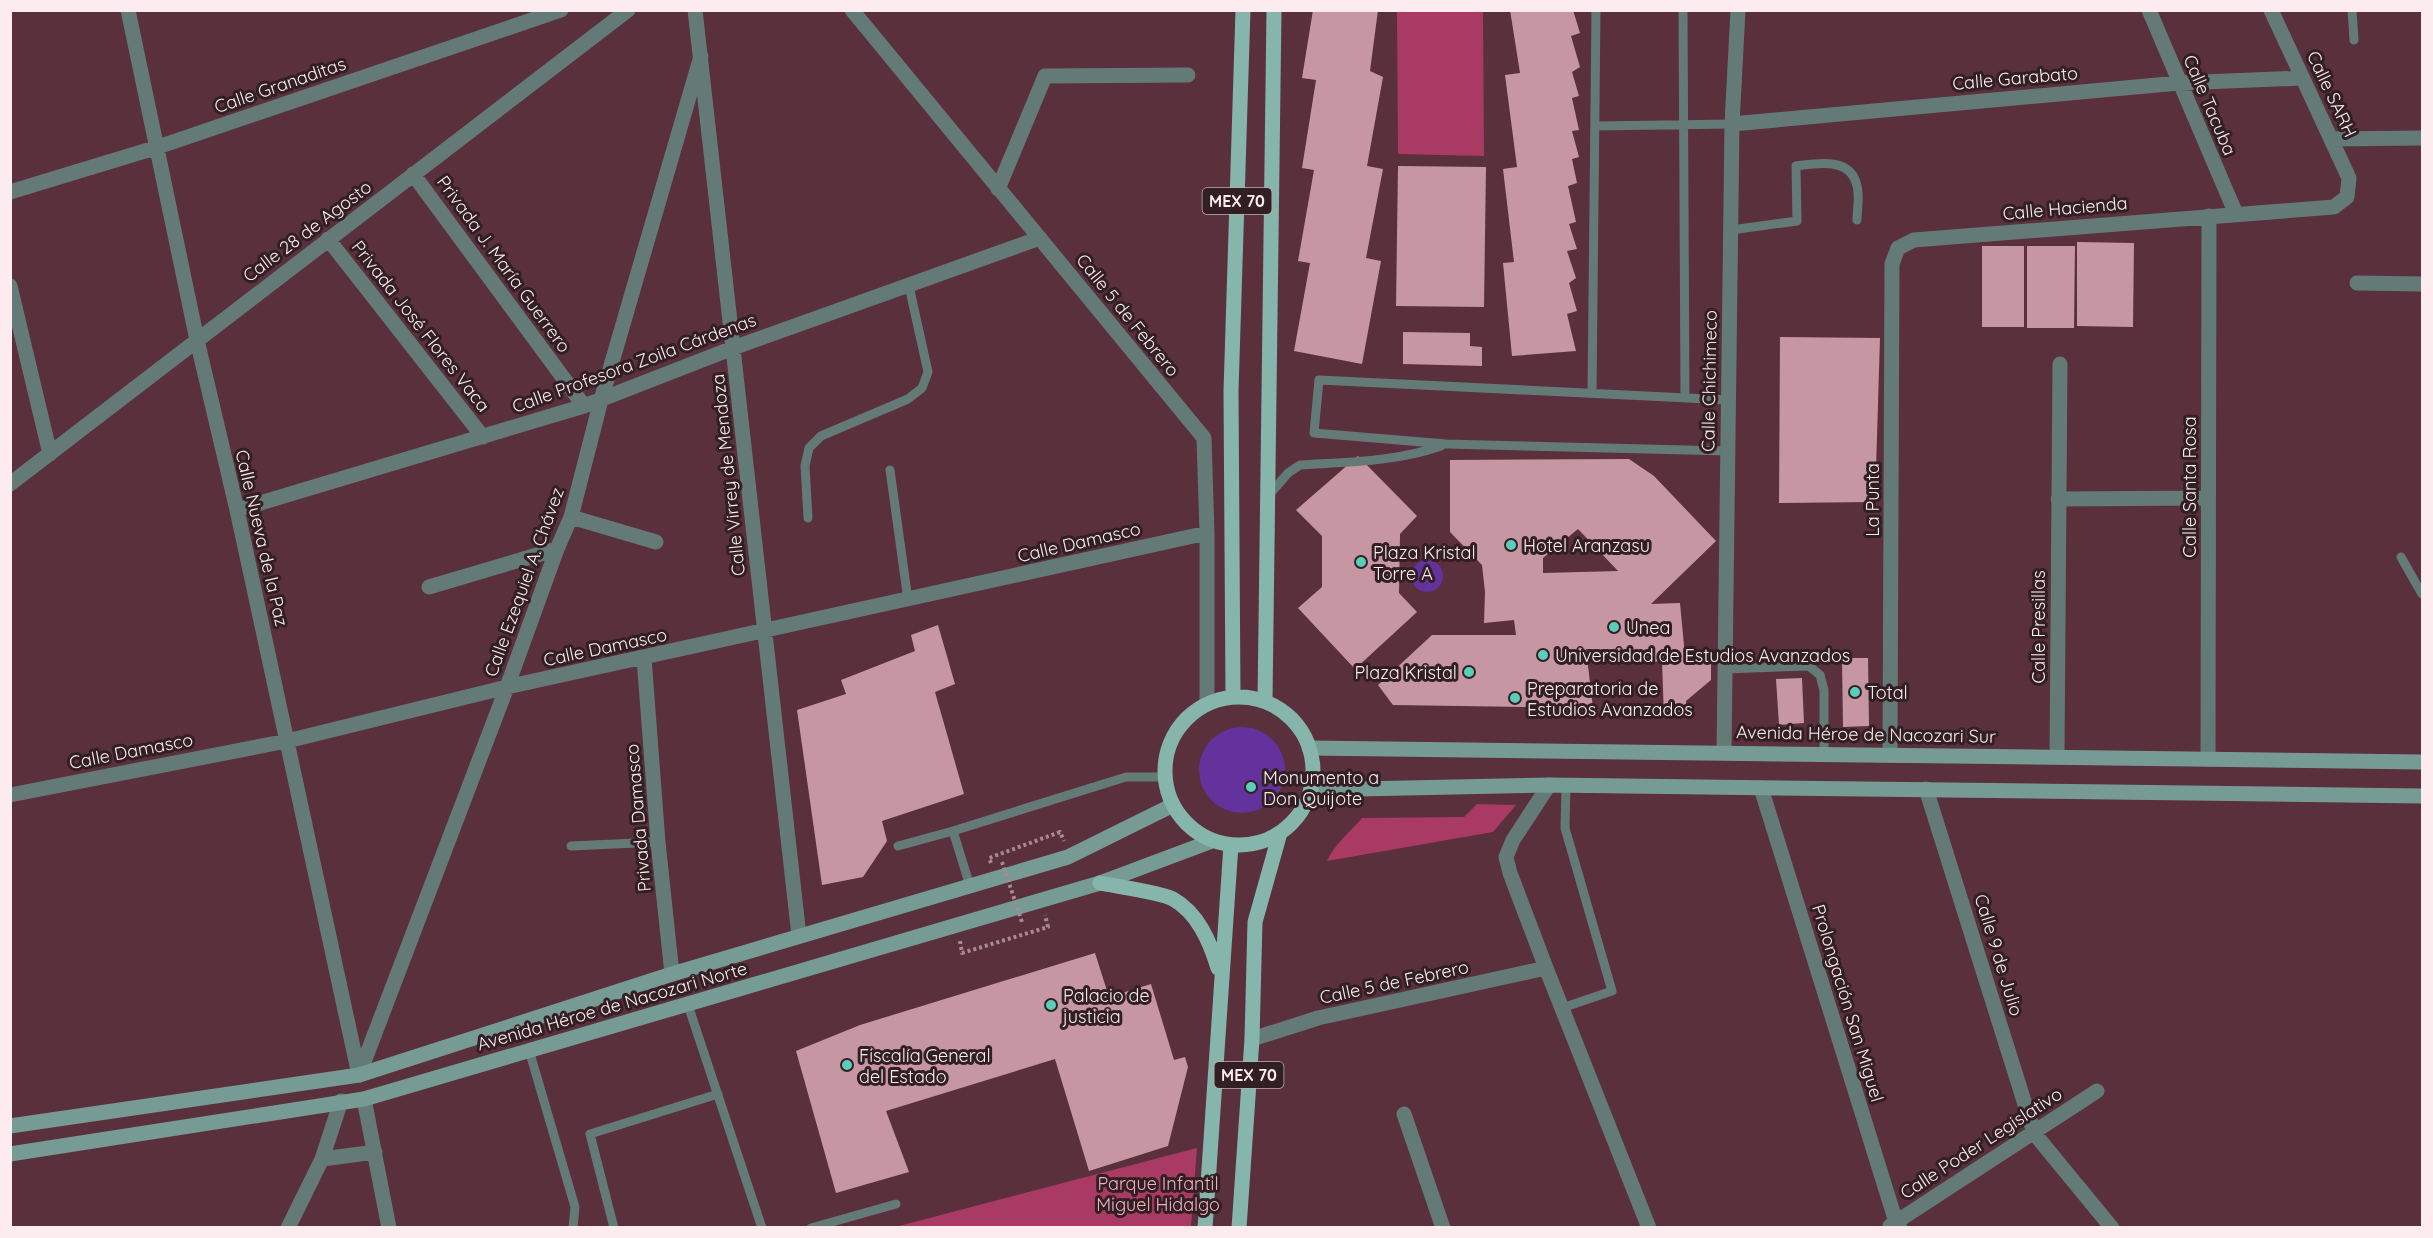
<svg xmlns="http://www.w3.org/2000/svg" width="2433" height="1238" font-family="Quicksand,sans-serif">
  <style>
    .green { fill: #a93a63 }
    .water { fill: #63329d }
    .building { fill: #c796a3; fill-rule: evenodd }
    .lines { fill: none; stroke-linecap: round; stroke-linejoin: round }
    .path { stroke: #a78a92; stroke-width: 4; stroke-dasharray: 3 3; stroke-linecap: butt }
    .lane { stroke: #637a76; stroke-width: 9 }
    .street { stroke: #637a76; stroke-width: 15 }
    .secondary { stroke: #769b94; stroke-width: 15 }
    .primary { stroke: #85b5ab; stroke-width: 15 }
    .path-bridge { stroke: #a78a92; stroke-width: 4; stroke-dasharray: 3 3; stroke-linecap: butt }
    .poi-dot { fill: #5bcebb; stroke: #321f24; stroke-width: 2 }
    .labels { text-anchor: middle; dominant-baseline: central; stroke-width: 6; stroke-linejoin: round; paint-order: stroke }
    .shield { fill: #321f24; stroke: #bfaeb3; stroke-width: 1.5 }
    .shield-label { font-size: 16px; font-weight: bold; fill: #fcecf0 }
    .street-label { font-size: 18px; fill: #fcecf0; stroke: #321f24 }
    .poi-label { font-size: 18px; fill: #fcecf0; stroke: #321f24; text-anchor: start }
    .park-label { font-size: 18px; fill: #f1b1c2; stroke: #321f24 }
  </style>
  <rect width="100%" height="100%" fill="#59303c"/>
  <!-- green -->
  <path class="green" d="M1397,11H1483L1484,156L1398,154Z
    M1477,804L1516,805L1493,832L1327,861C1333,846 1351,831 1362,818L1464,817Z
    M1197,1148L1191,1227H895Z"/>
  <!-- water -->
  <path class="water" d="M1411 576a16 16 0 1 1 32 0a16 16 0 1 1-32 0Z
    M1199 770a43 43 0 1 1 86 0a43 43 0 1 1-86 0Z"/>
  <!-- building -->
  <path class="building" d="M1313,10H1378L1370,71L1383,77L1367,166L1383,169L1366,258L1381,261L1362,364L1294,351L1310,263L1298,261L1314,170L1302,168L1316,80L1302,78Z
    M1510,10H1573L1580,33L1571,36L1580,67L1572,72L1579,96L1572,98L1579,130L1572,131L1579,157L1572,159L1577,183L1568,186L1576,222L1569,224L1577,249L1567,251L1576,278L1569,283L1577,311L1567,314L1576,351L1512,356L1503,263L1514,262L1503,169L1517,167L1505,75L1520,73Z
    M1398,166L1486,167L1484,307L1396,306Z
    M2077,242L2134,243L2133,327L2077,326Z
    M1982,246H2024V327H1982Z
    M2027,246H2075L2074,328H2027Z
    M1403,332L1470,333V346L1482,347V366L1403,364Z
    M1780,337L1880,338L1875,502L1779,503Z
    M1358,456L1417,516L1400,534L1399,593L1417,612L1355,669L1298,608L1322,587V536L1296,510Z
    M1629,459L1654,476L1716,541L1651,604L1680,603L1685,656H1711V680L1686,701L1687,711L1664,718L1662,661L1644,663V650L1586,649L1593,708L1393,705L1378,685L1432,635H1516L1514,620L1484,623L1485,592L1482,565L1450,532V460ZM1578,529L1618,571L1543,573V558Z
    M938,625L955,684L935,692L964,794L882,821L887,841L863,877L822,885L797,710L846,694L841,680L915,651L911,635Z
    M1842,658H1868L1869,726L1843,727Z
    M1802,678L1804,723L1779,725L1776,679Z
    M1095,953L1109,997L1151,984L1174,1060L1185,1057L1188,1067L1168,1146L1089,1171L1055,1059L886,1111L909,1172L836,1193L796,1051L860,1025Z"/>
  <g class="lines">
    <!-- path -->
    <path class="path" d="M991,863L989,858L1060,832L1064,841
      M960,941L962,953L1048,927L1045,915"/>
    <!-- lane -->
    <path class="lane" d="M1683,10L1685,398
      M2352,10L2354,40
      M1595,126L1732,124
      M1731,230L1797,221L1796,166C1818,163 1851,157 1857,186C1860,196 1857,210 1857,220
      M1592,393L1596,10
      M1728,451L1446,444L1314,433L1319,380L1728,400
      M890,470L908,600
      M1269,495L1288,473L1300,465C1348,462 1395,462 1441,446
      M808,518L805,466L809,448L821,436L908,399L922,388L928,372L909,286
      M2401,557L2422,594
      M1725,669L1809,666L1820,675L1824,690V753
      M953,831L1126,777H1165
      M571,846L658,842
      M898,846L953,831L970,886
      M688,1005L762,1228
      M1562,1008L1612,991L1565,828L1566,785
      M529,1050L575,1207L573,1228
      M614,1228L590,1134L718,1094
      M811,1228L896,1204"/>
    <!-- street -->
    <path class="street" d="M128,10L197,340L237,510L359,1075
      M695,10L799,936
      M852,10L1204,438L1207,533V704
      M2149,10L2236,214
      M1732,124L2179,83L2302,78
      M2331,139L2422,138
      M413,174L584,406
      M998,189L1045,76L1188,75
      M10,192L158,147L561,10
      M328,239L483,437
      M2357,283L2422,284
      M10,286L50,454
      M10,484L628,10
      M2058,499L2208,498
      M237,510L584,406L733,348L1040,238
      M571,517L656,542
      M429,587L557,549
      M644,658L658,842L672,974
      M1724,752L1732,124L1738,10
      M1890,754L1892,264L1898,248L1914,240L2334,207L2347,197L2349,178L2271,10
      M2057,756L2060,364
      M2208,759L2209,216
      M1549,785L1513,840L1506,857L1510,873L1546,968L1649,1228
      M1761,788L1896,1222L1900,1228
      M1926,789L2034,1133L2112,1228
      M10,795L287,741L507,687L1207,533
      M1252,1039L1318,1018L1546,968
      M359,1075L507,687L557,549L571,517L601,400L701,56
      M364,1099L389,1228
      M1404,1114L1443,1228
      M322,1159L375,1152
      M1890,1226L2097,1091
      M288,1228L322,1159L341,1101"/>
    <!-- secondary -->
    <path class="secondary" d="M1309,748L2422,762
      M1310,794L1358,789L1549,785L2422,796
      M10,1126L359,1075L672,974L1068,857L1173,805
      M10,1154L364,1099L1100,883L1212,841"/>
    <!-- primary -->
    <path class="primary" d="M1233,697L1231,391L1243,10
      M1165 771a74 74 0 1 1 148 0a74 74 0 1 1-148 0Z
      M1265,701L1274,10
      M1100,883C1114,886 1163,893 1173,899C1198,913 1210,942 1218,968
      M1205,1228L1231,845
      M1239,1228L1252,1039L1255,922L1280,833"/>
    <!-- path-bridge -->
    <path class="path-bridge" d="M1002,862L1022,922"/>
  </g>
  <!-- markers -->
  <g class="poi-dot">
    <circle cx="1511" cy="545" r="6"/>
    <circle cx="1361" cy="562" r="6"/>
    <circle cx="1614" cy="627" r="6"/>
    <circle cx="1543" cy="655" r="6"/>
    <circle cx="1469" cy="672" r="6"/>
    <circle cx="1855" cy="692" r="6"/>
    <circle cx="1515" cy="698" r="6"/>
    <circle cx="1251" cy="787" r="6"/>
    <circle cx="1051" cy="1005" r="6"/>
    <circle cx="847" cy="1065" r="6"/>
  </g>
  <g class="labels">
    <!-- shield labels -->
    <g class="shield">
      <rect x="1202.5" y="188" width="69" height="26" rx="4.5"/>
      <rect x="1214.5" y="1062" width="69" height="26" rx="4.5"/>
    </g>
    <g class="shield-label">
      <text x="1237" y="201">MEX 70</text>
      <text x="1249" y="1075">MEX 70</text>
    </g>
    <!-- street labels -->
    <g class="street-label">
      <text transform="translate(2015 78) rotate(-5)">Calle Garabato</text>
      <text transform="translate(280 85) rotate(-19)">Calle Granaditas</text>
      <text transform="translate(2332 94) rotate(65)">Calle SARH</text>
      <text transform="translate(2210 105) rotate(67)">Calle Tacuba</text>
      <text transform="translate(2065 208) rotate(-5)">Calle Hacienda</text>
      <text transform="translate(307 231) rotate(-37)">Calle 28 de Agosto</text>
      <text transform="translate(504 264) rotate(54)">Privada J. María Guerrero</text>
      <text transform="translate(1128 315) rotate(51)">Calle 5 de Febrero</text>
      <text transform="translate(421 326) rotate(52)">Privada José Flores Vaca</text>
      <text transform="translate(634 363) rotate(-20)">Calle Profesora Zoila Cárdenas</text>
      <text transform="translate(1709 381) rotate(-89)">Calle Chichimeco</text>
      <text transform="translate(728 475) rotate(-96)">Calle Virrey de Mendoza</text>
      <text transform="translate(2189 487) rotate(-90)">Calle Santa Rosa</text>
      <text transform="translate(1872 500) rotate(-90)">La Punta</text>
      <text transform="translate(262 538) rotate(77)">Calle Nueva de la Paz</text>
      <text transform="translate(1079 542) rotate(-13)">Calle Damasco</text>
      <text transform="translate(524 582) rotate(-70)">Calle Ezequiel A. Chávez</text>
      <text transform="translate(2038 627) rotate(-90)">Calle Presillas</text>
      <text transform="translate(605 647) rotate(-12)">Calle Damasco</text>
      <text transform="translate(1866 734) rotate(1)">Avenida Héroe de Nacozari Sur</text>
      <text transform="translate(131 751) rotate(-11)">Calle Damasco</text>
      <text transform="translate(638 818) rotate(-95)">Privada Damasco</text>
      <text transform="translate(1999 955) rotate(73)">Calle 9 de Julio</text>
      <text transform="translate(1394 982) rotate(-12)">Calle 5 de Febrero</text>
      <text transform="translate(1848 1003) rotate(73)">Prolongación San Miguel</text>
      <text transform="translate(612 1006) rotate(-16)">Avenida Héroe de Nacozari Norte</text>
      <text transform="translate(1981 1143) rotate(-33)">Calle Poder Legislativo</text>
    </g>
    <!-- poi labels -->
    <g class="poi-label">
      <text x="1523" y="545">Hotel Aranzasu</text>
      <text x="1373" y="552">Plaza Kristal<tspan x="1373" dy="21">Torre A</tspan></text>
      <text x="1626" y="627">Unea</text>
      <text x="1555" y="655">Universidad de Estudios Avanzados</text>
      <text x="1457" y="672" text-anchor="end">Plaza Kristal</text>
      <text x="1527" y="688">Preparatoria de<tspan x="1527" dy="21">Estudios Avanzados</tspan></text>
      <text x="1867" y="692">Total</text>
      <text x="1263" y="777">Monumento a<tspan x="1263" dy="21">Don Quijote</tspan></text>
      <text x="1063" y="995">Palacio de<tspan x="1063" dy="21">justicia</tspan></text>
      <text x="859" y="1055">Fiscalía General<tspan x="859" dy="21">del Estado</tspan></text>
    </g>
    <!-- park labels -->
    <g class="park-label">
      <text x="1158" y="1183">Parque Infantil<tspan x="1158" dy="21">Miguel Hidalgo</tspan></text>
    </g>
  </g>
  <!-- border -->
  <rect width="2433" height="1238" fill="none" stroke="#fcecf0" stroke-width="24"/>
</svg>
